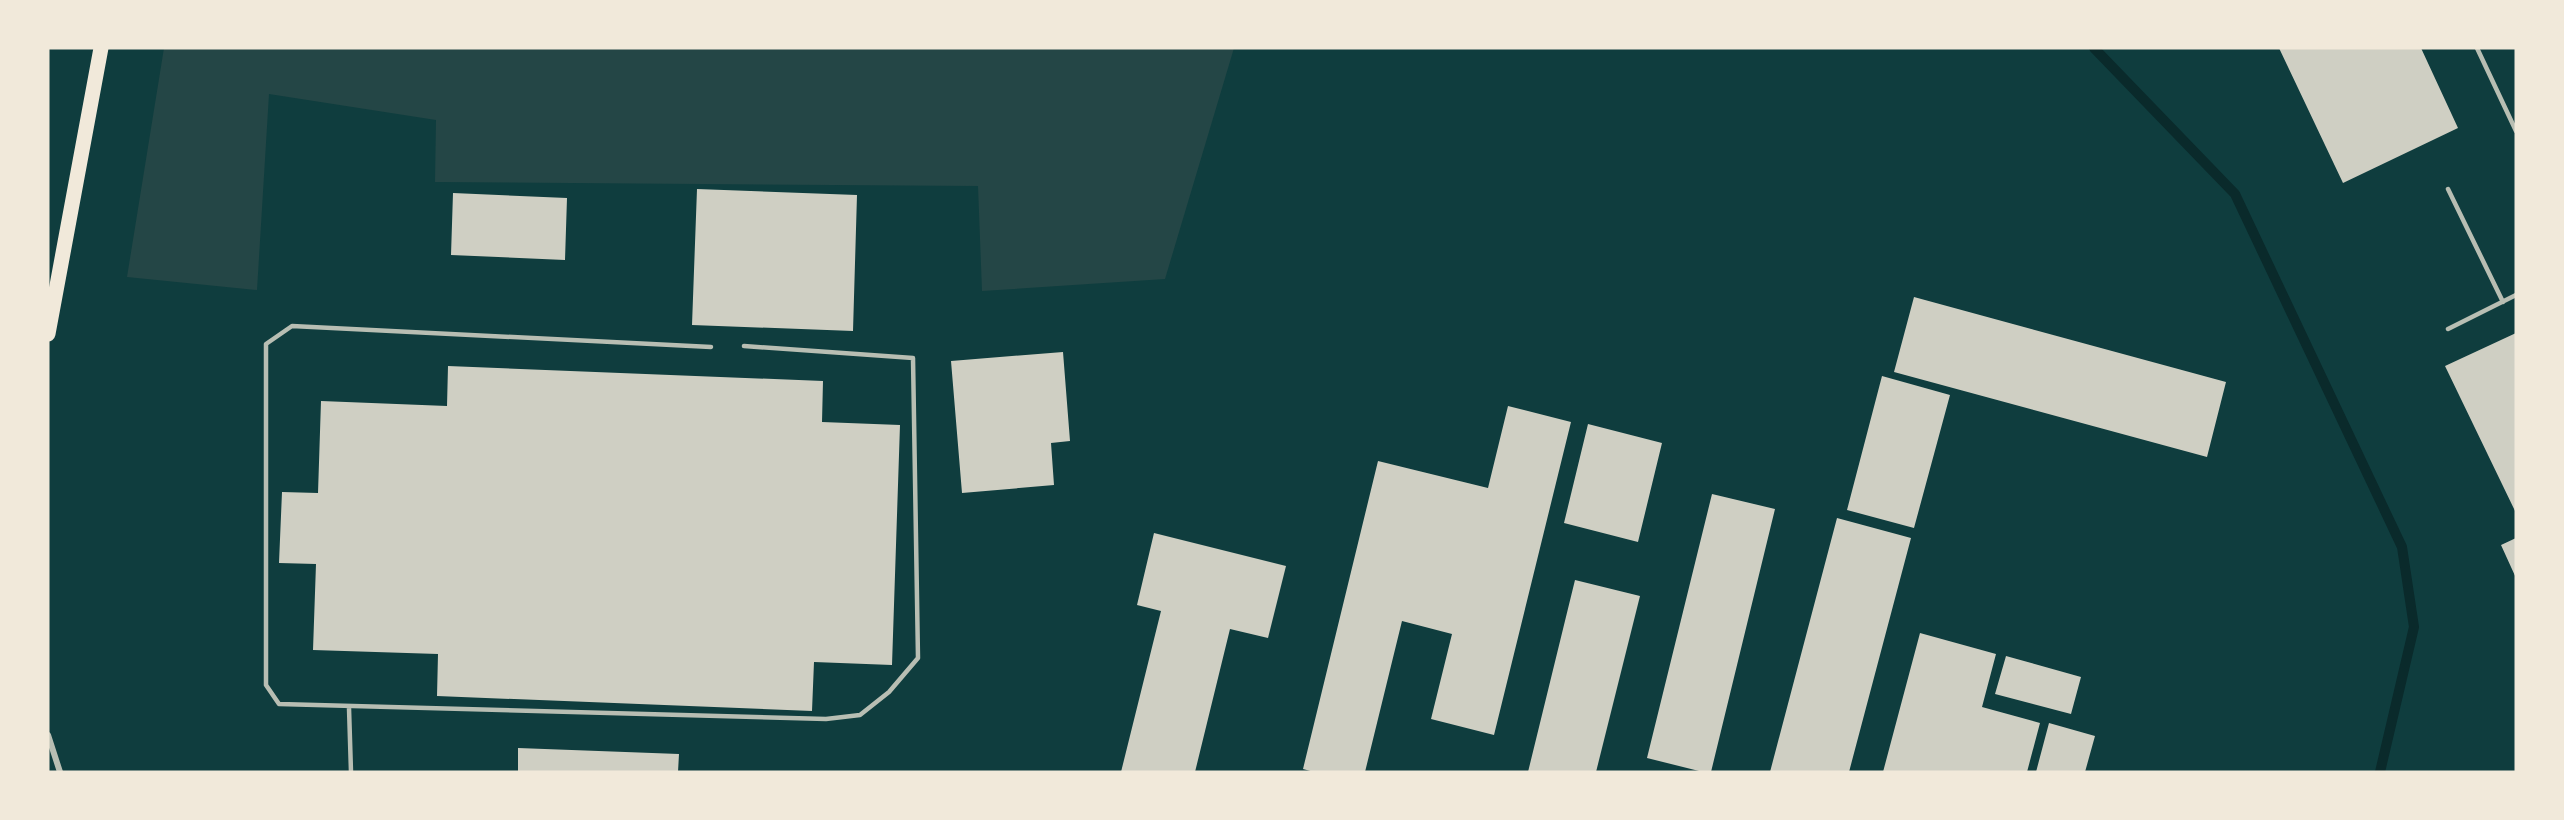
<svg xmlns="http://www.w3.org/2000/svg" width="2564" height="820" font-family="'Sofia Sans Condensed',sans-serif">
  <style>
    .green { fill: #244646 }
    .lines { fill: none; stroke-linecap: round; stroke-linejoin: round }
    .stream { stroke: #0a2a2b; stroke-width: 10 }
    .building { fill: #cfcfc3 }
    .service { stroke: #b8beb3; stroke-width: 4.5 }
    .minor { stroke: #b8beb3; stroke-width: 6 }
    .primary { stroke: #f1e9da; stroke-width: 15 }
  </style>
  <rect width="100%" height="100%" fill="#0f3d3e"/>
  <!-- green -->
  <path class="green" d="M164,48H1234L1165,279L982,291L978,186L435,182L436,120L269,94L257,290L127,277Z"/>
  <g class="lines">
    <!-- stream -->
    <path class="stream" d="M2094,48L2235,194L2402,547L2414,627L2380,772"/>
  </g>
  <!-- building -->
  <path class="building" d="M2279,48H2421L2458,128L2343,183Z
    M697,189L857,195L853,331L692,325Z
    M453,193L567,198L565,260L451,255Z
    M1914,297L2226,382L2207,457L1894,372Z
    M2516,333V513L2445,366Z
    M1063,352L1070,441L1051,443L1054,485L962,493L951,361Z
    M448,366L823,381L822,422L900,425L892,665L814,662L812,711L437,696L438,654L313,650L316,564L279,563L282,492L318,493L321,401L447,406Z
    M1882,376L1950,395L1914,528L1847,510Z
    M1508,406L1571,422L1494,735L1431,719L1452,634L1402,621L1365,772H1314L1303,769L1378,461L1488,488Z
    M1588,424L1662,443L1638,542L1564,523Z
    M1712,494L1775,509L1711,772H1703L1647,758Z
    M1837,518L1911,538L1849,772H1770Z
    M1154,533L1286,566L1268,638L1230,629L1195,772H1121L1161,611L1137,605Z
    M2516,538V578L2501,545Z
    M1575,580L1640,596L1596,772H1528Z
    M1920,633L1996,654L1982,707L2040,723L2027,772H1883Z
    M2006,656L2081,677L2071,714L1995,694Z
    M2049,723L2095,736L2085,772H2036Z
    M518,748L679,754L678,772H518Z"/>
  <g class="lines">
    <!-- service -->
    <path class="service" d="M2477,48L2516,131
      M2448,189L2503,302
      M2448,329L2516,295
      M711,347L292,326L266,344V685L279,704L826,719L860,715L889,692L918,658L913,358L744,346
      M349,708L351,772"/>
    <!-- minor -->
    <path class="minor" d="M48,735L60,772"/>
    <!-- primary -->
    <path class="primary" d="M48,334L101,48"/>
  </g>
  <!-- border -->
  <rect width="2564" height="820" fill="none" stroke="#f1e9da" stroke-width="99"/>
</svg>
